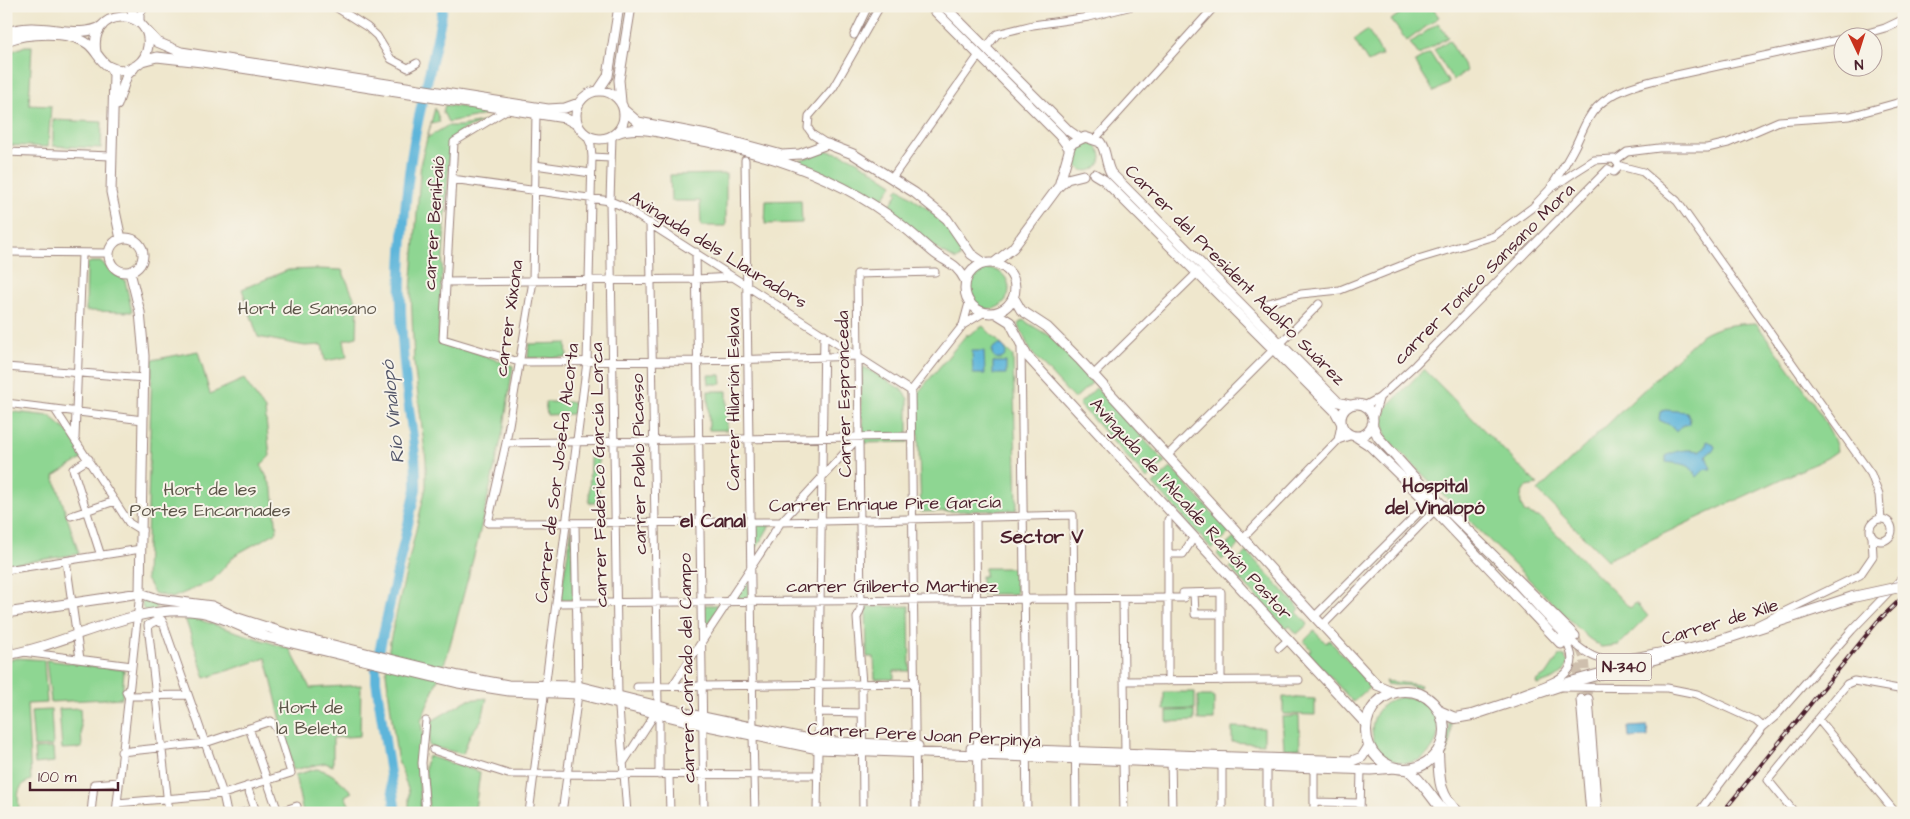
<svg xmlns="http://www.w3.org/2000/svg" width="1910" height="819" font-family="'Architects Daughter',sans-serif">
  <style>
    .green { fill: #8ed692; stroke: #6c7a5e }
    .water { fill: #5db5da; stroke: #546a82 }
    .lines { fill: none; stroke-linecap: round; stroke-linejoin: round }
    .river { stroke: #5db5da; stroke-width: 10 }
    .major-tunnel { stroke: #cebfad; stroke-width: 9; stroke-dasharray: 9 4.5; stroke-linecap: butt }
    .minor-casing { stroke: #9c837c; stroke-width: 9 }
    .major-casing { stroke: #9c837c; stroke-width: 11 }
    .highway-casing { stroke: #9c837c; stroke-width: 12 }
    .minor { stroke: #fff; stroke-width: 7 }
    .major { stroke: #fff; stroke-width: 9 }
    .highway { stroke: #fff; stroke-width: 10 }
    .rail-casing { stroke: #4a1f2b; stroke-width: 4 }
    .rail { stroke: #f7f3e8; stroke-width: 2; stroke-dasharray: 5.5; stroke-linecap: butt }
    .highway-bridge-casing { stroke: #9c837c; stroke-width: 12; stroke-linecap: butt }
    .highway-bridge { stroke: #fff; stroke-width: 10 }
    .labels { text-anchor: middle; dominant-baseline: central; stroke-width: 4; stroke-linejoin: round; paint-order: stroke }
    .shield { fill: #f7f3e8; stroke: #7e5f64; stroke-width: 1 }
    .shield-label { font-size: 16px; font-weight: bold; fill: #4a1f2b }
    .street-label { font-size: 18px; fill: #4a1f2b; stroke: #f7f3e8 }
    .park-label { font-size: 18px; fill: #5e564a; stroke: #f7f3e8 }
    .water-label { font-size: 19px; font-style: italic; fill: #515468; stroke: #f7f3e8 }
    .neighbourhood-label { font-size: 19px; font-weight: bold; fill: #4a1f2b; stroke: #f7f3e8 }
  </style>
  <rect width="100%" height="100%" fill="#f7f3e8"/>
  <filter id="ink" filterUnits="userSpaceOnUse"><feTurbulence type="fractalNoise" baseFrequency=".02" numOctaves="2"/><feDisplacementMap in="SourceGraphic" scale="10" xChannelSelector="R" yChannelSelector="G"/><feConvolveMatrix kernelMatrix="1 2 1 2 8 2 1 2 1" color-interpolation-filters="sRGB"/></filter>
  <filter id="wash" filterUnits="userSpaceOnUse"><feTurbulence type="fractalNoise" baseFrequency=".0096" numOctaves="4" result="noise"/><feDisplacementMap in="SourceGraphic" scale="20" xChannelSelector="R" yChannelSelector="G"/><feGaussianBlur stdDeviation="1.12" result="paint"/><feColorMatrix in="noise" values="0 0 0 0 0 0 0 0 0 0 0 0 0 0 0 0 0 1.4 0 .05"/><feComposite in="paint" operator="in"/></filter>
  <g filter="url(#wash)">
    <rect width="100%" height="100%" fill="#efe7cd"/>
    <!-- green -->
    <path class="green" d="M1410,6H1431L1439,17L1407,41L1391,20Z
      M1438,23L1448,37L1419,55L1410,43Z
      M1368,30L1382,55L1368,62L1354,40Z
      M1449,40L1467,71L1453,80L1434,50Z
      M25,46H32L29,105L51,106L48,147L6,145V54Z
      M1430,53L1449,83L1434,92L1415,62Z
      M445,105L485,110V115L448,122L443,112Z
      M435,108L440,122L431,124L427,138L447,126H460L484,122C472,127 455,130 450,142L438,339L513,366L504,427L476,548L447,656L421,721L423,737L418,766L421,813H409V792L397,757L386,673L390,641L426,487V460L414,363L411,291L421,161Z
      M53,120L102,122L101,148L53,146Z
      M1073 157a14 14 0 1 1 28 0a14 14 0 1 1-28 0Z
      M825,151C850,152 872,171 893,184L879,204L820,171L795,162Z
      M726,174V226H701L700,201H671L670,175Z
      M899,188L930,211L949,229L964,254L956,260L935,248L885,207L887,204L890,205L898,193L896,191Z
      M801,200L802,223L765,224L766,201Z
      M91,262H102L111,272L125,280L132,312L86,311L87,264Z
      M969 289a20 20 0 1 1 40 0a20 20 0 1 1-40 0Z
      M317,269L342,270L358,307L357,337L344,340L347,357L325,361L322,345L305,346L258,337L242,289L288,270Z
      M1023,320L1051,337L1092,383L1074,399L1031,352L1018,324Z
      M1756,323C1773,347 1836,427 1837,451L1827,458L1607,560L1538,491L1699,337C1718,325 1734,324 1756,323Z
      M983,326L1013,356L1017,507L1016,510L921,512L917,394L967,334V336Z
      M566,343L567,357L528,358L529,344Z
      M198,351L210,394L244,379L265,410L270,456L261,465L273,490L277,532L235,555L212,581L172,598L154,593L146,579L152,360Z
      M864,367L901,389L908,399V442L863,443V419L861,417V370Z
      M1424,369L1538,485L1526,487C1519,496 1519,503 1525,513L1541,518L1630,608L1636,603L1648,616L1619,645L1601,647L1587,637L1387,439L1383,422L1387,407Z
      M708,375H721L722,384H709Z
      M1096,388L1165,462L1147,479L1079,404Z
      M708,391H727V430H709Z
      M545,402H576L574,414L547,415Z
      M6,411L50,416L68,432L85,457L54,476L79,554L6,565Z
      M598,455L599,503H589L590,456Z
      M1171,468L1230,532L1212,549L1153,484Z
      M754,524L770,525L758,546L755,547Z
      M572,527L573,600H560Z
      M1234,538L1240,544L1222,560L1217,554Z
      M1247,552L1300,609L1297,612L1308,624L1297,634L1290,626L1286,629L1230,568Z
      M985,568H1016V594H981V576H985Z
      M745,582L748,583L749,599H736L735,596Z
      M142 605a7 7 0 1 1 14 0a7 7 0 1 1-14 0Z
      M704,605H720L704,631Z
      M909,606L910,671H894V679H875L874,657H867L866,607Z
      M184,615L290,649L310,688L361,685L360,736L333,738V766L325,763L293,770L266,658L205,678Z
      M1314,631L1326,643L1329,640L1371,686L1353,702L1308,652L1311,650L1304,641Z
      M1559,656H1565L1568,662C1563,678 1551,680 1537,685L1536,681L1547,674Z
      M18,658L44,660L47,703L27,704L31,780C16,786 18,795 19,809L24,813H6V660Z
      M46,660L124,670L122,698L51,702Z
      M1385,681L1421,685L1420,687L1413,688V686C1404,685 1395,686 1386,684Z
      M1164,692H1195V709L1164,710Z
      M1198,696H1214V720H1198Z
      M1372 730a33 33 0 1 1 66 0a33 33 0 1 1-66 0Z
      M1283,697L1315,699V715L1283,714Z
      M487,698L482,719L470,735L463,754L429,746L430,722L467,700Z
      M1487,700L1490,702L1460,711V709Z
      M80,708L82,748L62,749L59,709Z
      M51,710L53,746L34,747L31,711Z
      M1194,710V721L1167,722V711Z
      M1299,716L1300,748L1284,749L1282,717Z
      M1449,722H1451L1450,744L1445,757Z
      M1232,727L1264,728V744L1232,742Z
      M53,748L54,762L35,764L34,749Z
      M428,756L480,772L475,810L485,813H429L425,766Z
      M316,769C331,770 341,782 352,792L345,796L353,813H303L295,775Z"/>
    <!-- water -->
    <path class="water" d="M992 352a7 7 0 1 1 14 0a7 7 0 1 1-14 0Z
      M972,351H984L985,374H973Z
      M993,362H1006V374H993Z
      M1665,410L1687,412L1690,418L1689,424L1681,426L1676,432L1672,426L1659,420L1660,412Z
      M1707,441L1714,444L1715,448L1706,456L1711,469H1705L1697,477C1689,461 1682,465 1666,462V456C1676,450 1687,449 1699,451L1706,446Z
      M1647,726L1648,737L1629,738L1628,727Z"/>
    <g class="lines">
      <!-- river -->
      <path class="river" d="M396,813L376,681V665L416,489C417,453 410,420 406,384C402,347 400,308 401,271C403,229 406,187 413,147C421,99 436,54 443,6"/>
    </g>
  </g>
  <g filter="url(#ink)">
    <g class="lines">
      <!-- major-tunnel -->
      <path class="major-tunnel" d="M1575,636L1584,658L1588,699
        M1569,654L1577,669L1581,699"/>
      <defs>
        <path id="minor" d="M334,6L367,27L377,36L391,59L408,68L417,63
          M140,23V14L145,6
          M854,35L868,6
          M1850,38L1885,28L1904,19
          M986,48L997,34L1033,25L1089,17L1132,6
          M508,109L454,142L443,339L519,362L697,361L858,356
          M536,113L533,281L506,443L488,523L781,522L1073,515L1076,813
          M612,136L610,201L618,695L627,813
          M1095,139L1215,6
          M827,144L813,135L808,128L809,116L833,88L880,6
          M6,152L111,156
          M592,157L610,158
          M745,160L753,728
          M1616,160L1627,152L1659,148H1707L1728,143L1779,121L1850,116L1904,101
          M535,165L591,173
          M1620,166L1643,172L1677,201L1871,474L1879,495L1881,519
          M1608,169L1614,172L1620,166
          M892,178L979,55
          M452,179L610,201L622,206L911,391
          M1551,187C1559,175 1566,163 1573,150C1581,136 1585,119 1597,107C1615,89 1640,84 1663,78L1842,39
          M650,223L658,705
          M6,252L109,253
          M696,252L704,813
          M445,282L696,279L732,277
          M1265,304L1301,294L1340,290L1418,259L1494,236L1533,207L1550,189L1575,172L1594,160L1614,159L1620,166
          M963,325L969,303
          M1280,344L1319,304
          M1021,347L1027,813
          M6,367L144,378
          M1092,376L1198,272
          M911,391L916,813
          M911,391L963,325L983,313
          M6,403L143,420
          M1364,406L1379,398L1415,365L1608,169
          M56,411L129,523L142,531
          M1373,419L1379,399
          M75,438L82,255
          M1338,440L1341,425
          M506,443L911,436
          M1167,456L1274,349
          M89,459L73,469L101,556
          M71,516L115,501
          M976,518L978,813
          M1870 530a11 11 0 1 1 22 0a11 11 0 1 1-22 0Z
          M1168,520V681
          M575,524L578,686
          M1243,538L1338,440L1352,435
          M1168,554H1183L1194,537
          M66,561L80,659
          M6,570L141,549
          M1516,583C1535,603 1576,654 1601,659C1616,662 1665,651 1681,647
          M1194,593L1195,614H1221
          M1123,599L1125,754
          M557,603L1174,598H1184L1183,593L1221,592V681
          M154,614L162,620L223,794L227,813
          M1314,617L1428,503
          M164,624L156,621L148,625L169,813
          M1757,625L1860,575L1873,556L1872,537
          M1322,626L1435,510
          M6,633L10,654
          M1279,648L1289,639
          M23,652L132,666
          M1124,681L1299,680
          M673,685L781,522L859,437
          M637,687L915,683
          M1563,687L1667,688L1697,694L1756,721L1763,727L1698,813
          M126,692L128,696L188,695
          M1514,697C1541,684 1594,679 1562,636
          M818,712L862,713
          M659,713V775
          M1818,719L1896,813
          M1763,727L1777,715L1852,630L1904,576
          M249,728L278,812
          M753,736L755,813
          M818,741L824,334
          M433,750L508,774L818,775
          M1171,758L1172,813
          M1123,760L1124,813
          M623,763L656,712
          M669,775L670,813
          M1314,802L1360,803
          M117,803L223,794L291,773L278,731L271,721L205,743L121,752
          M91,813L94,784L119,782
          M116,813L140,593
          M241,813L255,809L247,786
          M276,813L297,806
          M426,813L422,763L426,721
          M529,813L587,362L592,157L591,145L587,136
          M562,813L578,694
          M817,813L818,749
          M863,813L862,684L857,618L861,608L857,274L935,272
          M1222,813V760
          M1267,813V763
          M1314,813V768
          M1360,813L1361,769
          M1795,813L1768,780L1847,684L1854,681L1904,690"/>
        <path id="major" d="M131,6L134,19
          M930,6L1060,136L1069,148
          M944,6L1069,131L1079,138
          M144,28L157,42L181,52L548,109L565,108L579,103
          M6,33C37,19 78,41 102,26
          M6,41C26,33 69,30 88,44C96,50 99,60 108,66C117,71 128,71 137,65C143,61 147,54 148,46C153,7 88,6 96,52
          M142,61L157,57L202,62L565,118L578,125
          M110,67L114,74L111,192L121,239
          M576 115a24 24 0 1 1 48 0a24 24 0 1 1-48 0Z
          M598,91L608,76L619,6
          M621,102L619,80L631,6
          M117,105L127,75L134,68
          M624,110L638,122L712,136L782,155L800,154L827,144L853,154L915,193L947,219L971,254L984,263
          M617,133C637,125 661,133 681,137C754,149 827,171 888,215C904,226 918,239 932,251C946,263 956,262 965,280
          M1094,174L1104,180L1335,411L1341,422
          M1059,186L1071,144L1085,137L1100,142C1107,151 1105,163 1111,173L1338,402L1350,405
          M109 255a17 17 0 1 1 34 0a17 17 0 1 1-34 0Z
          M965 288a25 25 0 1 1 50 0a25 25 0 1 1-50 0Z
          M994,263L1013,248L1059,186L1067,179L1083,175
          M130,272L140,312L144,356L140,593
          M1014,298L1021,310L1047,327L1079,359L1377,685L1394,692
          M997,314L1010,322L1027,356L1366,724
          M1341 420a16 16 0 1 1 32 0a16 16 0 1 1-32 0Z
          M1372,424L1378,437L1413,476L1575,636
          M1355,436L1369,445L1419,494L1561,644
          M6,613L140,593L158,599L212,606L238,618L285,633L459,676L508,685L578,686L703,717L818,741L918,746
          M6,655C71,644 132,603 199,612C222,615 245,630 267,637L458,683L509,691L578,694L703,725L818,749L1371,770L1395,768
          M1581,699L1591,813
          M1588,699L1597,813
          M971,748L1352,761L1362,757L1369,746"/>
        <path id="highway" d="M1366 730a39 39 0 1 1 78 0a39 39 0 1 1-78 0Z
          M1439,711L1455,718L1472,715L1571,682L1709,644L1853,597
          M1438,751C1439,777 1438,795 1459,813
          M1407,769C1422,780 1432,799 1445,813"/>
      </defs>
      <!-- minor casing -->
      <use href="#minor" class="minor-casing"/>
      <!-- major casing -->
      <use href="#major" class="major-casing"/>
      <!-- highway casing -->
      <use href="#highway" class="highway-casing"/>
      <!-- minor -->
      <use href="#minor" class="minor"/>
      <!-- major -->
      <use href="#major" class="major"/>
      <!-- highway -->
      <use href="#highway" class="highway"/>
      <defs>
        <path id="rail" d="M1722,813L1877,622L1904,596"/>
      </defs>
      <!-- rail casing -->
      <use href="#rail" class="rail-casing"/>
      <!-- rail -->
      <use href="#rail" class="rail"/>
      <defs>
        <path id="highway-bridge" d="M1853,597L1904,586"/>
      </defs>
      <!-- highway-bridge casing -->
      <use href="#highway-bridge" class="highway-bridge-casing"/>
      <!-- highway-bridge -->
      <use href="#highway-bridge" class="highway-bridge"/>
    </g>
  </g>
  <g class="labels">
    <!-- shield labels -->
    <rect class="shield" x="1596.5" y="653.5" width="55" height="27" rx="4"/>
    <g class="shield-label">
      <text x="1624" y="667">N-340</text>
    </g>
    <!-- street labels -->
    <g class="street-label">
      <text transform="translate(434 223) rotate(-86)">carrer Benifaió</text>
      <text transform="translate(718 250) rotate(32)">Avinguda dels Llauradors</text>
      <text transform="translate(1484 274) rotate(-45)">carrer Tonico Sansano Mora</text>
      <text transform="translate(1235 275) rotate(45)">Carrer del President Adolfo Suárez</text>
      <text transform="translate(509 318) rotate(-82)">carrer Xixona</text>
      <text transform="translate(844 394) rotate(-91)">Carrer Espronceda</text>
      <text transform="translate(733 399) rotate(-90)">Carrer Hilarión Eslava</text>
      <text transform="translate(639 464) rotate(-91)">carrer Pablo Picasso</text>
      <text transform="translate(557 473) rotate(-83)">Carrer de Sor Josefa Alcorta</text>
      <text transform="translate(599 475) rotate(-91)">carrer Federico García Lorca</text>
      <text transform="translate(885 504) rotate(-1)">Carrer Enrique Pire García</text>
      <text transform="translate(1191 509) rotate(48)">Avinguda de l'Alcalde Ramón Pastor</text>
      <text x="892" y="586">carrer Gilberto Martínez</text>
      <text transform="translate(1720 622) rotate(-17)">Carrer de Xile</text>
      <text transform="translate(687 668) rotate(-91)">carrer Conrado del Campo</text>
      <text transform="translate(924 735) rotate(3)">Carrer Pere Joan Perpinyà</text>
    </g>
    <!-- park labels -->
    <g class="park-label">
      <text x="307" y="308">Hort de Sansano</text>
      <text x="210" y="489">Hort de les<tspan x="210" dy="21">Portes Encarnades</tspan></text>
      <text x="311" y="707">Hort de<tspan x="311" dy="21">la Beleta</tspan></text>
    </g>
    <!-- water labels -->
    <g class="water-label">
      <text transform="translate(393 412) rotate(-96)">Río Vinalopó</text>
    </g>
    <!-- neighbourhood labels -->
    <g class="neighbourhood-label">
      <text x="1435" y="486">Hospital<tspan x="1435" dy="22">del Vinalopó</tspan></text>
      <text x="713" y="521">el Canal</text>
      <text x="1042" y="537">Sector V</text>
    </g>
  </g>
  <!-- margin -->
  <rect width="1910" height="819" fill="none" stroke="#f7f3e8" stroke-width="25"/>
  <!-- north arrow -->
  <g transform="translate(1858 52) rotate(176)"><circle r="24" fill="#f7f3e8" stroke="#b29e9c"/>
  <path d="M0-4L9 19L0 12L-9 19Z" fill="#c8321e"/>
  <text y="-8" font-size="14" font-weight="bold" text-anchor="middle" fill="#4a1f2b">N</text>
  </g>
  <!-- scale -->
  <path d="M30 782v8h88v-8" fill="none" stroke="#4a1f2b" stroke-width="2.5"/>
  <text x="38" y="782" font-size="15" fill="#4a1f2b" stroke="#f7f3e8" stroke-width="4" paint-order="stroke">100 m</text>
</svg>
